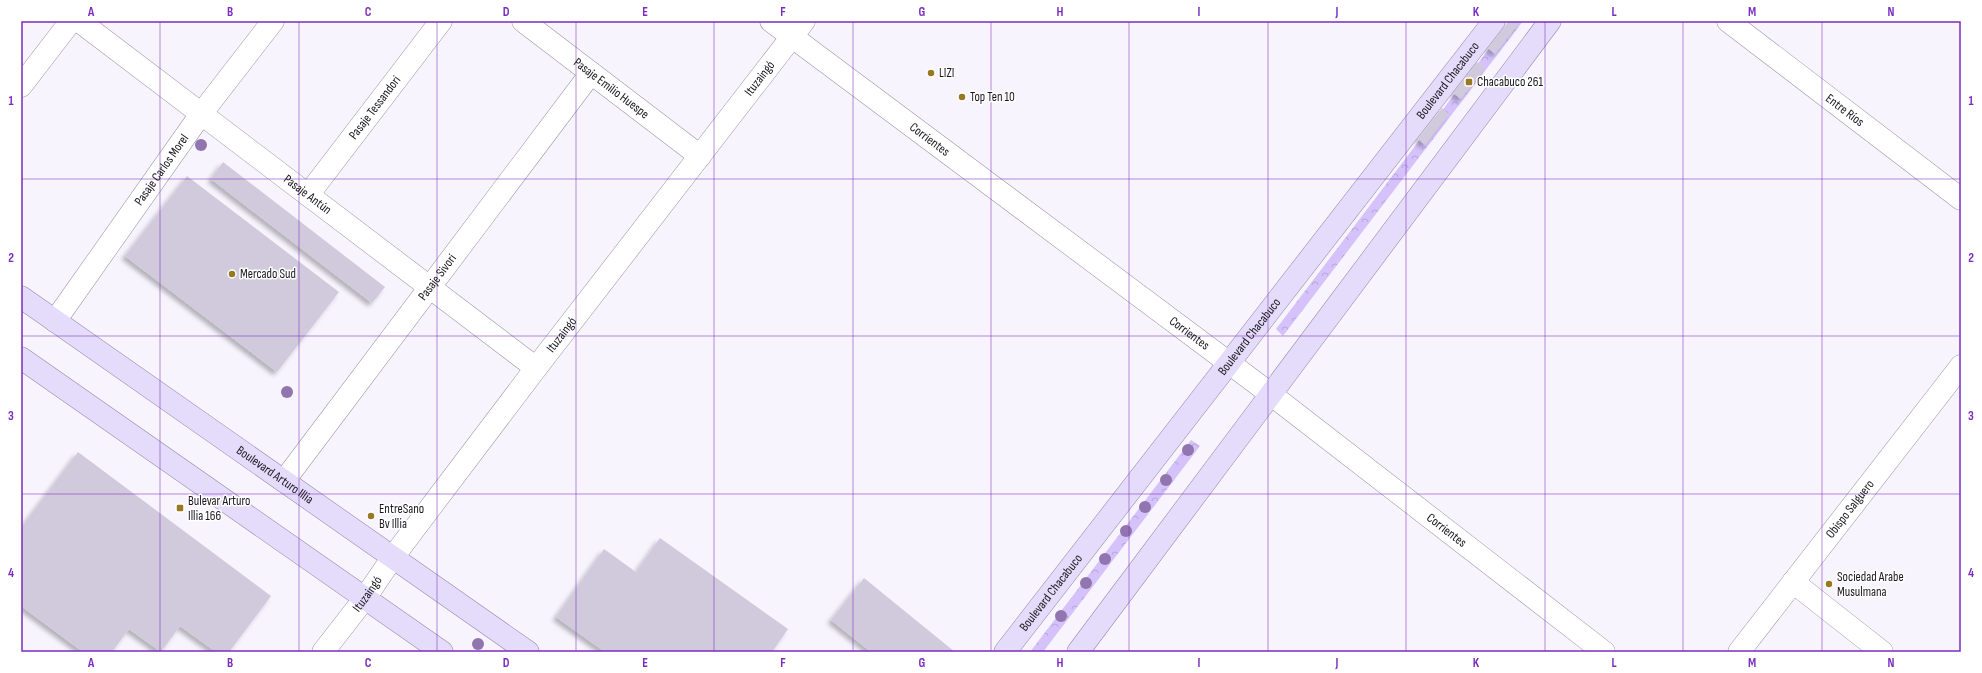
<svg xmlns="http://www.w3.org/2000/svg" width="1982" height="673" font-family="'Sofia Sans Condensed',sans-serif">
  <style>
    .park { fill: url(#park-crowns) }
    .building { fill: #d0cadc; filter: url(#shadow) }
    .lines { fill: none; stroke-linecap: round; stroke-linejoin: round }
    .minor-casing { stroke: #9b96a6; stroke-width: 23 }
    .major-casing { stroke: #9387aa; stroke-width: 23 }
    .minor { stroke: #fff; stroke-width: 22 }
    .major { stroke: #e5dbfa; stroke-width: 22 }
    .tree { fill: #9175ae }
    .grid { fill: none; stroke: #7b2cbf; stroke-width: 1; stroke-opacity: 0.55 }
    .poi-dot { fill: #967921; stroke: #fff; stroke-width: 1.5 }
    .labels { text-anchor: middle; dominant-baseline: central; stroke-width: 3; stroke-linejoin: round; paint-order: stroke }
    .poi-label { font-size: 13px; fill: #19171d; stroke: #fff; text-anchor: start }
    .street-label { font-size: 13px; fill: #19171d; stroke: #fff }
    .neatline { fill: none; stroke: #7b2cbf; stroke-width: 1.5 }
    .grid-label { font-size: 13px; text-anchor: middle; font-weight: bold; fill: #7b2cbf }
  </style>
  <defs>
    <pattern id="park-crowns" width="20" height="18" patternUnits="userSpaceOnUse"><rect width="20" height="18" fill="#d5c2fb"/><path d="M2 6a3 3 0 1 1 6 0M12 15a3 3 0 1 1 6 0" fill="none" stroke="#b6a6d7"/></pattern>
    <filter id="shadow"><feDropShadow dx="-3.5" dy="3.5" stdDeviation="2" flood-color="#0004"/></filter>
  </defs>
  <rect width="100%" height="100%" fill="#f7f4fe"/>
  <!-- park -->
  <path class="park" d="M1510,21H1523L1283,336L1276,329Z
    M1191,440L1200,446L1043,652H1030Z"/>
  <!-- building -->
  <path class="building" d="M1509,21H1521L1495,54L1488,48Z
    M1477,62L1485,68L1461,99L1453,93Z
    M1442,108L1449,114L1425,145L1418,139Z
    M223,162L385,287L372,303L211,179Z
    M187,176L339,292L277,372L125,256Z
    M78,452L271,596L229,652H216L180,626L161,652L129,629L112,652H83L21,606V528Z
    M660,538L788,629L772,652H605L556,617L604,549L636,572Z
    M864,578L955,652H871L831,620Z"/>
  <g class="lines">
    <defs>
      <g id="minor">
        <path id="s1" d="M79,21L536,368"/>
        <path id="s2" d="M523,21L700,156"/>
        <path id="s3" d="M771,21L1264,389L1604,652"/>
        <path id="s4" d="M1728,21L1961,199"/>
        <path d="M21,86L71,21"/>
        <path id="s5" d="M308,195L441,21"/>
        <path id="s6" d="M55,321L201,114L273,21"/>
        <path id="s7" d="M284,481L591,73"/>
        <path d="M1793,582L1882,652"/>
        <path id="s8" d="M323,652L365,598L393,557L536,368L804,21"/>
        <path id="s9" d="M1739,652L1961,366"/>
      </g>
      <g id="major">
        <path id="s10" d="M21,297L528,652"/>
        <path d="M21,358L442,652"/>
        <path id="s11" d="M1005,652L1494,21"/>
        <path d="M1078,652L1550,21"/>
      </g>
    </defs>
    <!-- minor casing -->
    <use href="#minor" class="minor-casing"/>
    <!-- major casing -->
    <use href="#major" class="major-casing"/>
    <!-- minor -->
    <use href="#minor" class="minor"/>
    <!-- major -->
    <use href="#major" class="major"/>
  </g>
  <!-- trees -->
  <g class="tree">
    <circle cx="201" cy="145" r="6"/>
    <circle cx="287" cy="392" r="6"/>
    <circle cx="1188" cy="450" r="6"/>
    <circle cx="1166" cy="480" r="6"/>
    <circle cx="1145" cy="507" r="6"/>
    <circle cx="1126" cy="531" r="6"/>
    <circle cx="1105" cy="559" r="6"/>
    <circle cx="1086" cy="583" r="6"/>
    <circle cx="1061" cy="616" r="6"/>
    <circle cx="478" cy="644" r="6"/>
  </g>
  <!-- grid -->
  <path class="grid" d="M160,21V652M299,21V652M437,21V652M576,21V652M714,21V652M853,21V652M991,21V652M1129,21V652M1268,21V652M1406,21V652M1545,21V652M1683,21V652M1822,21V652M21,179H1961M21,336H1961M21,494H1961"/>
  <!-- markers -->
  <g class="poi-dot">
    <circle cx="931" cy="73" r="4"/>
    <rect x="1465" y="78" width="8" height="8" rx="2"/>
    <circle cx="962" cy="97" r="4"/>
    <circle cx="232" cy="274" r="4"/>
    <rect x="176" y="504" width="8" height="8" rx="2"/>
    <circle cx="371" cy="516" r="4"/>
    <circle cx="1829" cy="584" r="4"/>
  </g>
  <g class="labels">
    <!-- poi labels -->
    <g class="poi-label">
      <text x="939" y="73">LIZI</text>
      <text x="1477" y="82">Chacabuco 261</text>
      <text x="970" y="97">Top Ten 10</text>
      <text x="240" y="274">Mercado Sud</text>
      <text x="188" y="501">Bulevar Arturo<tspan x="188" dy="15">Illia 166</tspan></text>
      <text x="379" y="509">EntreSano<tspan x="379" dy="15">Bv Illia</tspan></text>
      <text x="1837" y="577">Sociedad Arabe<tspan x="1837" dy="15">Musulmana</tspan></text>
    </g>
    <!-- street labels -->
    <g class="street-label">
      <text stroke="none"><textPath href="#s8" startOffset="721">Ituzaingó</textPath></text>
      <text stroke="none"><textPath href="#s11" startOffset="723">Boulevard Chacabuco</textPath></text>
      <text stroke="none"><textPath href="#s2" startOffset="111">Pasaje Emilio Huespe</textPath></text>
      <text stroke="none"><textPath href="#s5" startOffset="110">Pasaje Tessandori</textPath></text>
      <text stroke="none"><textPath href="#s4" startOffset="147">Entre Ríos</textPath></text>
      <text stroke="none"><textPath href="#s3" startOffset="198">Corrientes</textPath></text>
      <text stroke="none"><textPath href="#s6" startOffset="185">Pasaje Carlos Morel</textPath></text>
      <text stroke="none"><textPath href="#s1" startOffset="287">Pasaje Antún</textPath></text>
      <text stroke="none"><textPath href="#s7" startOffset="255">Pasaje Sivori</textPath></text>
      <text stroke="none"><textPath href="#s3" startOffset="522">Corrientes</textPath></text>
      <text stroke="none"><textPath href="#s8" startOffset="397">Ituzaingó</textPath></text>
      <text stroke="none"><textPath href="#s11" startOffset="399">Boulevard Chacabuco</textPath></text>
      <text stroke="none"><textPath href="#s10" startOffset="310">Boulevard Arturo Illia</textPath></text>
      <text stroke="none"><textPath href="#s9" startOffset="181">Obispo Salguero</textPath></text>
      <text stroke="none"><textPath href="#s3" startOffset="846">Corrientes</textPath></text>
      <text stroke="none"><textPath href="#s11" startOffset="75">Boulevard Chacabuco</textPath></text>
      <text stroke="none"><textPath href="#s8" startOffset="73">Ituzaingó</textPath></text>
    </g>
  </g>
  <!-- border -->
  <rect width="1982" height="673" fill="none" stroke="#ffffff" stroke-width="44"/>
  <rect x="22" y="22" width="1938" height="629" class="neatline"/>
  <g class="grid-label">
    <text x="91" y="16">A</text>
    <text x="230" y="16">B</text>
    <text x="368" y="16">C</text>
    <text x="506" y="16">D</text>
    <text x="645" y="16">E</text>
    <text x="783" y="16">F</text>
    <text x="922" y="16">G</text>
    <text x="1060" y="16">H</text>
    <text x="1199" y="16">I</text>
    <text x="1337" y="16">J</text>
    <text x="1476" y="16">K</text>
    <text x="1614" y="16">L</text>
    <text x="1752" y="16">M</text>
    <text x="1891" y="16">N</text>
    <text x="11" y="105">1</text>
    <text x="1971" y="105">1</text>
    <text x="11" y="262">2</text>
    <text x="1971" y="262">2</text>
    <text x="11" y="420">3</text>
    <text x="1971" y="420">3</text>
    <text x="11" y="577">4</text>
    <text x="1971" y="577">4</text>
    <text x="91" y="667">A</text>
    <text x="230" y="667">B</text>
    <text x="368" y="667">C</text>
    <text x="506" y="667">D</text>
    <text x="645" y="667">E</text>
    <text x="783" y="667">F</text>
    <text x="922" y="667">G</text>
    <text x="1060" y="667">H</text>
    <text x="1199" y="667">I</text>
    <text x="1337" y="667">J</text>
    <text x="1476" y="667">K</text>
    <text x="1614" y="667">L</text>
    <text x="1752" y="667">M</text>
    <text x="1891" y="667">N</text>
  </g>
</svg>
